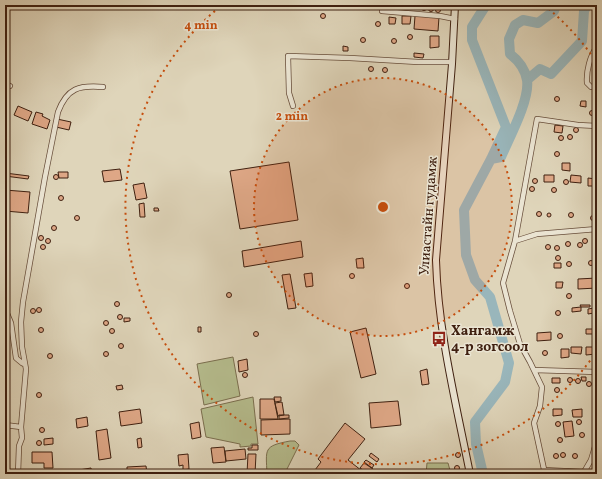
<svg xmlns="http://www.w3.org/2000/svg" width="602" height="479" font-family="Vollkorn,serif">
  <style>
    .green { fill: #b5bc8d; stroke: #7a6e4e }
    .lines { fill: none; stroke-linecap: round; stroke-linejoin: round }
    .river { stroke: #99b6bb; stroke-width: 10 }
    .building { fill: #dea786; stroke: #3f2010 }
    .minor-casing { stroke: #674d3a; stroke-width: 6 }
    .secondary-casing { stroke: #3f2010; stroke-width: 8 }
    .minor { stroke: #eae4d2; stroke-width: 4.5 }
    .secondary { stroke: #eae4d2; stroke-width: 6 }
    .ring { fill: none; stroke: #c64e0d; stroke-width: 2; stroke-dasharray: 2 4 }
    .labels { text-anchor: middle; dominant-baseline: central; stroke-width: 3; stroke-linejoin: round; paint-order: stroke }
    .street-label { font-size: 14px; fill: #3f2010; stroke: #eae4d2 }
    .poi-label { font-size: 14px; font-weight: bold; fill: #3f2010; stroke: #eae4d2; text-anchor: start }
    .centre { fill: #c64e0d; stroke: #eae4d2; stroke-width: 2 }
    .ring-label { font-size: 12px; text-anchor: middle; font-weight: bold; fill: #c64e0d; stroke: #eae4d2; stroke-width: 3; stroke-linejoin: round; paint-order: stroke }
  </style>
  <rect width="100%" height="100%" fill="#dfd5ba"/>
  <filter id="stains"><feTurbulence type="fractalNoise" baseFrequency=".005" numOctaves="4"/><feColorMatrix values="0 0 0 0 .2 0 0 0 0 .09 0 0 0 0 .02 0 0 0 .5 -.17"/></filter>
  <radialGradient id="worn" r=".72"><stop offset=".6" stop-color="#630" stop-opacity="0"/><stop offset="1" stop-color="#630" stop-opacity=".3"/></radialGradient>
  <!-- green -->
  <path class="green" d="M233,357L240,396L204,405L197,364Z
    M253,397L258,444H251V446L240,447V444L206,437L201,409Z
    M290,441H295L299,445L287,469L291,474H267C266,449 263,446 290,441Z
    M427,463H448L451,474H426Z"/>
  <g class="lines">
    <!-- river -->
    <path class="river" d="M527,80L540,69L551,74L582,41L584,11L587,5
      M491,159L501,157C509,138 530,100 527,80C525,69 518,60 510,54L509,39L515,25L523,20L538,23L554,11L556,5
      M483,474L476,444L475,422L505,382L509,363L490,297L475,280L466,255L464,210L491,159L506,127L472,40V27L486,5"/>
  </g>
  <!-- building -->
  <path class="building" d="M421.5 8a2.5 2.5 0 1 1 5 0a2.5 2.5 0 1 1-5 0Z
    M428.5 9a2.5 2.5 0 1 1 5 0a2.5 2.5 0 1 1-5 0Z
    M435.5 10a2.5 2.5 0 1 1 5 0a2.5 2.5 0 1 1-5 0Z
    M320.5 16a2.5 2.5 0 1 1 5 0a2.5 2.5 0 1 1-5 0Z
    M402,16H411L410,24H402Z
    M415,16L439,17L438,31L414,29Z
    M389,17L396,18L395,24H389Z
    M375.5 24a2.5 2.5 0 1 1 5 0a2.5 2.5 0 1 1-5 0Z
    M407.5 37a2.5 2.5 0 1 1 5 0a2.5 2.5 0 1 1-5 0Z
    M430,36H439V47L430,48Z
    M360.5 40a2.5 2.5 0 1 1 5 0a2.5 2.5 0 1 1-5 0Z
    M391.5 41a2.5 2.5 0 1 1 5 0a2.5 2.5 0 1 1-5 0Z
    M343,46L348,47V51H343Z
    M414,53L424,54L423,58L414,57Z
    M368.5 69a2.5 2.5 0 1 1 5 0a2.5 2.5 0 1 1-5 0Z
    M382.5 70a2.5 2.5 0 1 1 5 0a2.5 2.5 0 1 1-5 0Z
    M554.5 99a2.5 2.5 0 1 1 5 0a2.5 2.5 0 1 1-5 0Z
    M581,101H586V107L580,106Z
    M18,106L32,112L28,121L14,115Z
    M589.5 113a2.5 2.5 0 1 1 5 0a2.5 2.5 0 1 1-5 0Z
    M36,112L43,114L42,116L50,120L47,129L32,124Z
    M57,119L71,122L69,130L56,127Z
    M555,125L563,126L562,133L554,132Z
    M573.5 130a2.5 2.5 0 1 1 5 0a2.5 2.5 0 1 1-5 0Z
    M567.5 137a2.5 2.5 0 1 1 5 0a2.5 2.5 0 1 1-5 0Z
    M558.5 138a2.5 2.5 0 1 1 5 0a2.5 2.5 0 1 1-5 0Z
    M592.5 142a2.5 2.5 0 1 1 5 0a2.5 2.5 0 1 1-5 0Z
    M554.5 154a2.5 2.5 0 1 1 5 0a2.5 2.5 0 1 1-5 0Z
    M289,162L298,220L240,229L230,171Z
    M562,163H570V171L562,170Z
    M120,169L122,180L104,182L102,171Z
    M58,172H68V178H59Z
    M5,173L29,176L28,179L5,176Z
    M53.5 177a2.5 2.5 0 1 1 5 0a2.5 2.5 0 1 1-5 0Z
    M544,175H554V182H544Z
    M571,175L581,176V183L570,182Z
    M588,178L596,179V186H588Z
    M532.5 181a2.5 2.5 0 1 1 5 0a2.5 2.5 0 1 1-5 0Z
    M563.5 182a2.5 2.5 0 1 1 5 0a2.5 2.5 0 1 1-5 0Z
    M144,183L147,198L136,200L133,185Z
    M529.5 189a2.5 2.5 0 1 1 5 0a2.5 2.5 0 1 1-5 0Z
    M551.5 190a2.5 2.5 0 1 1 5 0a2.5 2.5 0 1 1-5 0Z
    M5,190L30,192L28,213L5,211Z
    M58.5 198a2.5 2.5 0 1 1 5 0a2.5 2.5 0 1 1-5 0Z
    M144,203L145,217H140L139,204Z
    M154,208H158L159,211H154Z
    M536.5 214a2.5 2.5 0 1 1 5 0a2.5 2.5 0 1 1-5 0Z
    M568.5 215a2.5 2.5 0 1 1 5 0a2.5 2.5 0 1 1-5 0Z
    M547 215a2 2 0 1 1 4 0a2 2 0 1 1-4 0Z
    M590.5 218a2.5 2.5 0 1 1 5 0a2.5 2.5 0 1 1-5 0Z
    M74.5 218a2.5 2.5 0 1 1 5 0a2.5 2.5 0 1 1-5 0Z
    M51.5 228a2.5 2.5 0 1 1 5 0a2.5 2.5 0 1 1-5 0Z
    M38.5 238a2.5 2.5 0 1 1 5 0a2.5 2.5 0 1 1-5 0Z
    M582.5 241a2.5 2.5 0 1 1 5 0a2.5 2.5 0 1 1-5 0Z
    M45.5 241a2.5 2.5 0 1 1 5 0a2.5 2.5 0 1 1-5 0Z
    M301,241L303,257L244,267L242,251Z
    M565.5 244a2.5 2.5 0 1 1 5 0a2.5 2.5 0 1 1-5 0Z
    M577.5 245a2.5 2.5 0 1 1 5 0a2.5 2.5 0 1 1-5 0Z
    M545.5 247a2.5 2.5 0 1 1 5 0a2.5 2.5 0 1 1-5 0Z
    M40.5 247a2.5 2.5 0 1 1 5 0a2.5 2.5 0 1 1-5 0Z
    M554.5 248a2.5 2.5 0 1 1 5 0a2.5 2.5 0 1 1-5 0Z
    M555.5 258a2.5 2.5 0 1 1 5 0a2.5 2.5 0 1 1-5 0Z
    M363,258L364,268H357L356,259Z
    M588.5 263a2.5 2.5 0 1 1 5 0a2.5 2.5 0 1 1-5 0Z
    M566.5 264a2.5 2.5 0 1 1 5 0a2.5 2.5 0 1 1-5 0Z
    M554,263H561V268H554Z
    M312,273L313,286L306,287L304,274Z
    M349.5 276a2.5 2.5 0 1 1 5 0a2.5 2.5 0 1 1-5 0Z
    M290,274L296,308L288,309L282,275Z
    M597,278V288L578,289V279Z
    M556,282H563L562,288H556Z
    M404.5 286a2.5 2.5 0 1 1 5 0a2.5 2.5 0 1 1-5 0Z
    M226.5 295a2.5 2.5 0 1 1 5 0a2.5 2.5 0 1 1-5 0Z
    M566.5 296a2.5 2.5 0 1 1 5 0a2.5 2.5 0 1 1-5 0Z
    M114.5 304a2.5 2.5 0 1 1 5 0a2.5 2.5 0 1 1-5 0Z
    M4.5 304a2.5 2.5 0 1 1 5 0a2.5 2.5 0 1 1-5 0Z
    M580,305H590V307H581Z
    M581,307V311L572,312V308Z
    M36.5 310a2.5 2.5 0 1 1 5 0a2.5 2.5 0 1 1-5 0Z
    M594,308V313L588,314V309Z
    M30.5 311a2.5 2.5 0 1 1 5 0a2.5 2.5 0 1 1-5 0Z
    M555.5 313a2.5 2.5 0 1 1 5 0a2.5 2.5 0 1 1-5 0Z
    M117.5 317a2.5 2.5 0 1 1 5 0a2.5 2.5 0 1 1-5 0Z
    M124,318H130V321L124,322Z
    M103.5 323a2.5 2.5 0 1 1 5 0a2.5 2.5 0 1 1-5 0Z
    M198,327H201V332H198Z
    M38.5 330a2.5 2.5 0 1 1 5 0a2.5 2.5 0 1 1-5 0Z
    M366,328L376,374L361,378L350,332Z
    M109.5 331a2.5 2.5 0 1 1 5 0a2.5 2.5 0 1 1-5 0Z
    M586,329H594V334H586Z
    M253.5 334a2.5 2.5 0 1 1 5 0a2.5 2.5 0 1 1-5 0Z
    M551,332V340L537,341V333Z
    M557.5 336a2.5 2.5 0 1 1 5 0a2.5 2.5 0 1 1-5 0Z
    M118.5 346a2.5 2.5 0 1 1 5 0a2.5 2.5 0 1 1-5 0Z
    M571,347H582L581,354L571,353Z
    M586,347H596V354L586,355Z
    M561,349H569V357L561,358Z
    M542.5 353a2.5 2.5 0 1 1 5 0a2.5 2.5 0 1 1-5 0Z
    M103.5 354a2.5 2.5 0 1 1 5 0a2.5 2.5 0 1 1-5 0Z
    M47.5 356a2.5 2.5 0 1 1 5 0a2.5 2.5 0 1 1-5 0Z
    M247,359L248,370L239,372L238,361Z
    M427,369L429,384L422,385L420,371Z
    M242.5 375a2.5 2.5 0 1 1 5 0a2.5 2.5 0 1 1-5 0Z
    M581,377H586V381H582Z
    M567.5 380a2.5 2.5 0 1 1 5 0a2.5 2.5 0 1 1-5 0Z
    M552,378H560V383H552Z
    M575.5 381a2.5 2.5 0 1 1 5 0a2.5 2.5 0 1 1-5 0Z
    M586.5 384a2.5 2.5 0 1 1 5 0a2.5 2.5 0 1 1-5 0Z
    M122,385L123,389L117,390L116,386Z
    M554.5 390a2.5 2.5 0 1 1 5 0a2.5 2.5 0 1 1-5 0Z
    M36.5 395a2.5 2.5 0 1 1 5 0a2.5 2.5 0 1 1-5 0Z
    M274,397H281V401L275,402Z
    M260,399H274L278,419H260Z
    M398,401L401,425L371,428L369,403Z
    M282,402L284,415L278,416L275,403Z
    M140,409L142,423L121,426L119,412Z
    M553,409H562V415L553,416Z
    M582,409V417H573L572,410Z
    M279,415H289V418L279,419Z
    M87,417L88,426L77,428L76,419Z
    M290,419V434L261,435V420Z
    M576.5 422a2.5 2.5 0 1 1 5 0a2.5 2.5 0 1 1-5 0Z
    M572,421L574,436L565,437L563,422Z
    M555.5 424a2.5 2.5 0 1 1 5 0a2.5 2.5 0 1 1-5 0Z
    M199,422L201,437L192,439L190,424Z
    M345,423L365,439L348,460L366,474H312L321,462L318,459Z
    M39.5 430a2.5 2.5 0 1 1 5 0a2.5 2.5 0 1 1-5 0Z
    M107,429L111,458L99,460L96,431Z
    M579.5 435a2.5 2.5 0 1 1 5 0a2.5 2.5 0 1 1-5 0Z
    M557.5 440a2.5 2.5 0 1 1 5 0a2.5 2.5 0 1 1-5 0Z
    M53,438V444L44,445V439Z
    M141,438L142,447L138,448L137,439Z
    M36.5 443a2.5 2.5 0 1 1 5 0a2.5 2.5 0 1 1-5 0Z
    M252,445H258V450H248V448H252Z
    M224,447L226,462L213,463L211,448Z
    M245,449L246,459L226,461L225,451Z
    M32,452H52L53,468H44V463H32Z
    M455.5 455a2.5 2.5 0 1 1 5 0a2.5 2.5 0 1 1-5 0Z
    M560.5 455a2.5 2.5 0 1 1 5 0a2.5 2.5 0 1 1-5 0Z
    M371,453L379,459L377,462L369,456Z
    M553.5 456a2.5 2.5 0 1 1 5 0a2.5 2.5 0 1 1-5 0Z
    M572.5 456a2.5 2.5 0 1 1 5 0a2.5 2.5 0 1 1-5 0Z
    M188,454L189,469L183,470V465L179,466L178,455Z
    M248,454H256L255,474H247Z
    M366,460L374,465L372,468L364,462Z
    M364,463L373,469L369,474L360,468Z
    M454.5 468a2.5 2.5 0 1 1 5 0a2.5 2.5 0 1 1-5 0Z
    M146,466L147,474H127V467Z
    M91,468L92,474H80L79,470Z
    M217,471L246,472V474H217Z"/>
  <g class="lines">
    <defs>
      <path id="minor" d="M382,11L440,16L455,19
        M597,47C590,55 586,72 587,83L591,87H597
        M5,84L10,86
        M293,106L289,93L288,56L350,58L418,62H452
        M515,241L537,234L597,229
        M5,311H6L11,323L16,358L22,363L24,364
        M534,370L597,372
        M5,425L21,427
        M544,470L584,472L591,460L597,440
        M18,474L19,446L22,438L21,427L26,369L22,347L21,322L23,302L45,177L58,112C67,88 79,85 103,87
        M545,474L534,423L540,406L542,387L530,362L520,344L510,311L503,283L515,241L537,119L578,125L597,126"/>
      <path id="secondary" d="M455,5L452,64L436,260C438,332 456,403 470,474"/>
    </defs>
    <!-- minor casing -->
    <use href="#minor" class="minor-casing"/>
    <!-- secondary casing -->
    <use href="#secondary" class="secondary-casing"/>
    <!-- minor -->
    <use href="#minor" class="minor"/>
    <!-- secondary -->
    <use href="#secondary" class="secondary"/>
  </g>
  <!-- distance rings -->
  <circle cx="383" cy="207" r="129" fill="#c64e0d" fill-opacity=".12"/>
  <g class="ring">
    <circle cx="383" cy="207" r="129"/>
    <path d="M597 351A258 258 0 1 1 222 5M544 5A258 258 0 0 1 597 63"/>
  </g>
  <!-- icons -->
  <defs>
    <symbol id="bus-bare" viewBox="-9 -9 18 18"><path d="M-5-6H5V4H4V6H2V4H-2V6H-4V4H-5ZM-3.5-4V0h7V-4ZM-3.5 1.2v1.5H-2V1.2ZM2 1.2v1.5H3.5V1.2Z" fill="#8f2418" stroke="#eae4d2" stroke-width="2.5" paint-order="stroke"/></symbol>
  </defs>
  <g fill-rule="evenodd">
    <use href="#bus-bare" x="428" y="328" width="22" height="22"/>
  </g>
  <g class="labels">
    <!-- street labels -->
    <g class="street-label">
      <text transform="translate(429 216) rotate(-86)">Улиастайн гудамж</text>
    </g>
    <!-- poi labels -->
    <g class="poi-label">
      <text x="451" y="331">Хангамж<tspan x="451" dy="16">4-р зогсоол</tspan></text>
    </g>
  </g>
  <circle cx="383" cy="207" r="6" class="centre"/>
  <g class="ring-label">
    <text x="201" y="29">4 min</text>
    <text x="292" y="120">2 min</text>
  </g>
  <!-- margin -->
  <rect width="602" height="479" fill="none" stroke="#dfd5ba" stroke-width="20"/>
  <rect x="6" y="6" width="590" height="467" fill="none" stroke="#3f2010" stroke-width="2"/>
  <rect x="10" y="10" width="582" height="459" fill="none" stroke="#3f2010"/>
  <rect width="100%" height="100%" filter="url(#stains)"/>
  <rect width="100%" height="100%" fill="url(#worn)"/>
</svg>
